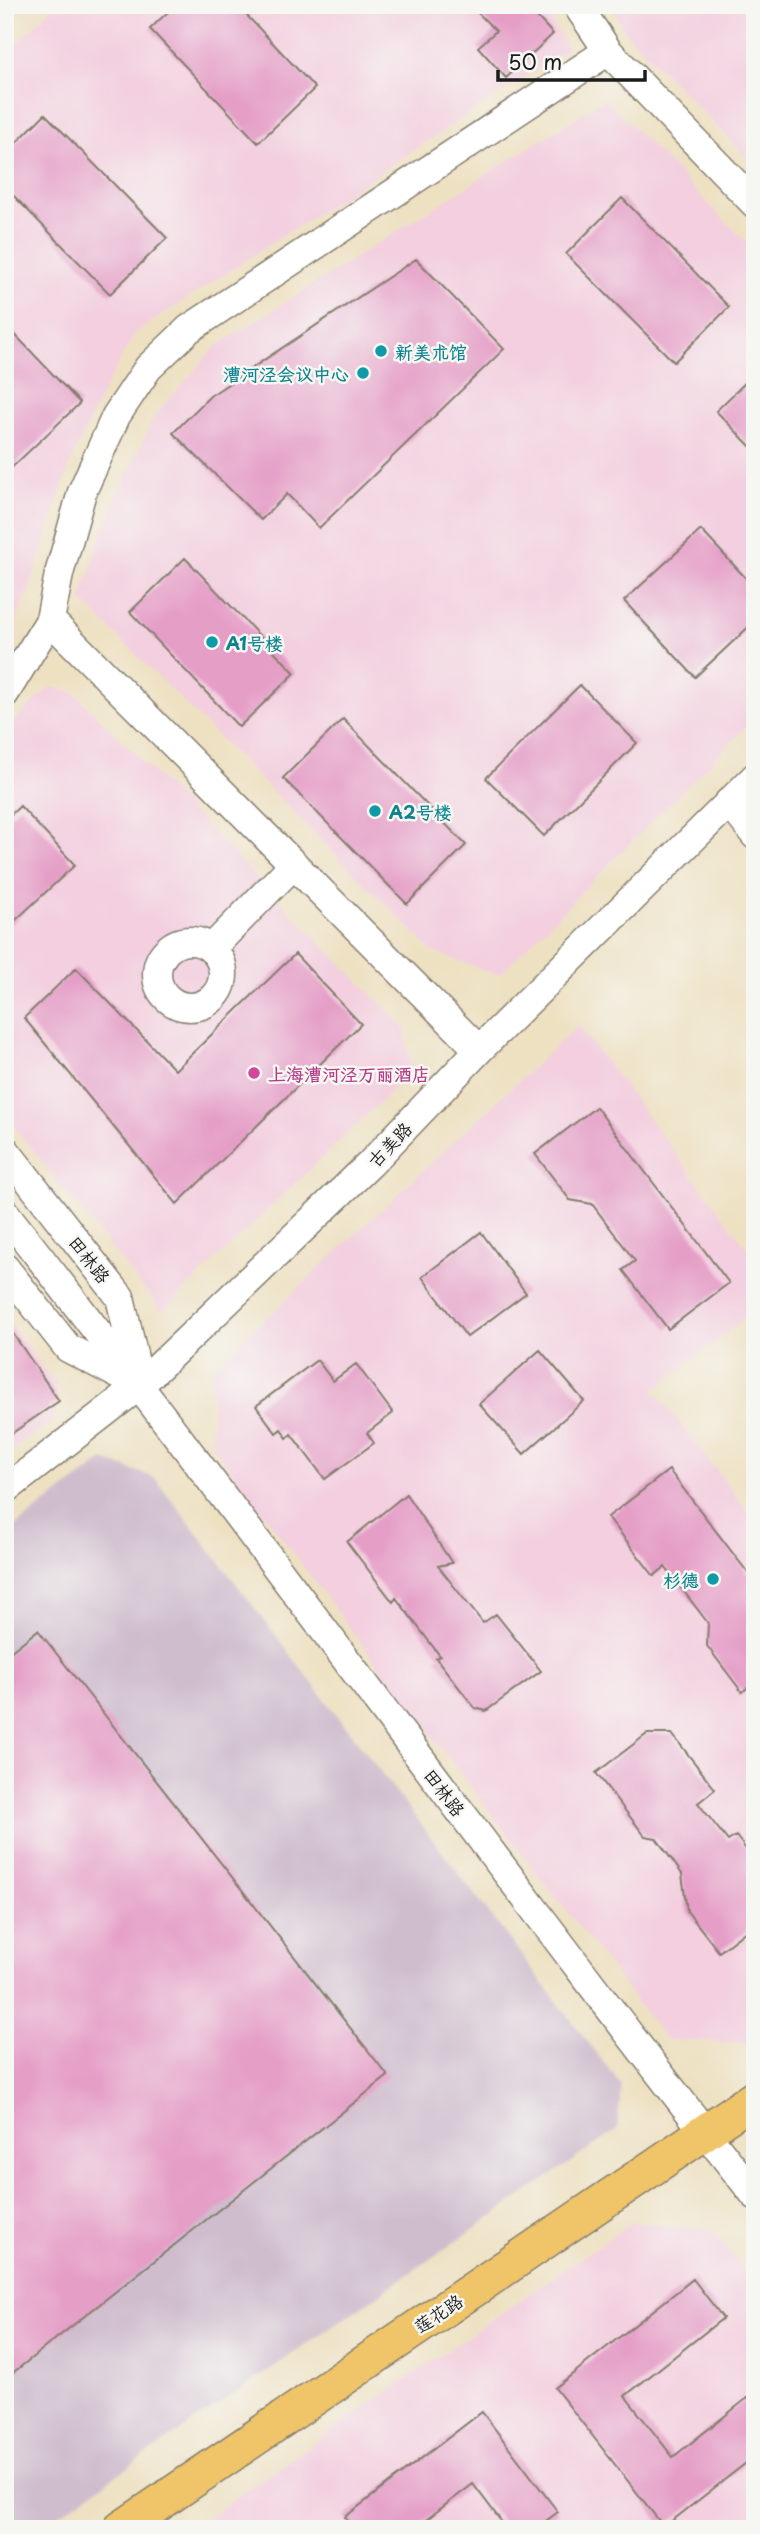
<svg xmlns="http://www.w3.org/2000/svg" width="760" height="2534" font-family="'Playpen Sans','LXGW WenKai TC',sans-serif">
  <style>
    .built { fill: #f3cfdf }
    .industrial { fill: #cfbdce }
    .building { fill: #e59fc7 }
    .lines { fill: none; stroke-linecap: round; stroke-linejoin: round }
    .minor-casing { stroke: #857e6f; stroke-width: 31 }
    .major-casing { stroke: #857e6f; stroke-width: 38 }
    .minor { stroke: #fff; stroke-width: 28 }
    .major { stroke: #f0c469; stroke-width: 35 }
    .culture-dot { fill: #0f9aa8; stroke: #f6f6f2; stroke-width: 2.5 }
    .hotel-dot { fill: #d1479c; stroke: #f6f6f2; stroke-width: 2.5 }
    .labels { text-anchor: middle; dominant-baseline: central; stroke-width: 5; stroke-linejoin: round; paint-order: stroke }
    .culture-label { font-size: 18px; font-weight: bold; fill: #0d838f; stroke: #f6f6f2; text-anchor: start }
    .hotel-label { font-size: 18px; font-weight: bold; fill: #b23c85; stroke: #f6f6f2; text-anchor: start }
    .street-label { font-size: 18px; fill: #1c1c1c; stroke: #f6f6f2 }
  </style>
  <rect width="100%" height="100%" fill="#f6f6f2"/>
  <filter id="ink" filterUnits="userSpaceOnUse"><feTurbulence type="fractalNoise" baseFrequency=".0143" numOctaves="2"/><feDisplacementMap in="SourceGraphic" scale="14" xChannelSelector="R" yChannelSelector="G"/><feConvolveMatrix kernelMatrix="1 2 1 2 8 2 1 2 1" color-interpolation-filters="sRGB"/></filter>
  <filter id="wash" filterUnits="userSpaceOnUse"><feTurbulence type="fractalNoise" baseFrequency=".00686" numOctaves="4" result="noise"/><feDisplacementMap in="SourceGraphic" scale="28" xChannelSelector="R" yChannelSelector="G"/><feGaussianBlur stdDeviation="1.57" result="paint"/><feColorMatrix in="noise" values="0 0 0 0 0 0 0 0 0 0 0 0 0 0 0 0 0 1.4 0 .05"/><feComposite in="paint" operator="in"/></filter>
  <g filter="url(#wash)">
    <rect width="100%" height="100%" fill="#eee1c2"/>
    <!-- built -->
    <path class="built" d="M54,5H543L568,49L135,333L100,397L69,466L28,593L5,650V56Z
      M610,5H755V166L628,35Z
      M605,99L755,251V718L499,975L433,952L81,600L102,533L153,418L215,347Z
      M50,687L75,693L405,1028L412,1071L162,1312L5,1115V729Z
      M578,1025L755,1258V1310L654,1390L755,1520V2043L666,2040L417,1717L211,1444L213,1368Z
      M5,1318L56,1384L54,1419L5,1455Z
      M632,2222L713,2231L755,2283V2529H191Z"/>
    <!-- industrial -->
    <path class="industrial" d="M104,1460L155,1478L621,2085L617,2130L39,2529H5V1534Z"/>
    <g id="blocks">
      <!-- building -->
      <path class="building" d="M175,5H237L315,88L258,143L150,29Z
        M486,5H526L553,34L506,78L478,47L496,31L478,13Z
        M45,114L167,238L110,294L5,187V154Z
        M622,198L729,307L674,362L566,254Z
        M416,259L504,349L319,528L287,494L261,520L173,433L210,396Z
        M5,324L80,403L5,474Z
        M755,373V451L716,411Z
        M701,530L755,588V621L695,677L624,601Z
        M185,558L295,673L239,727L130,612Z
        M580,685L637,743L544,836L486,778Z
        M343,719L466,845L407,904L283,778Z
        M20,806L75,865L5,930V820Z
        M295,954L361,1024L177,1204L24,1018L76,968L175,1070Z
        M596,1107L729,1283L668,1329L623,1270L635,1261L592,1204L570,1200L535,1154Z
        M481,1232L526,1293L467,1337L422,1277Z
        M5,1322L59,1401L5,1438Z
        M540,1350L584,1401L524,1454L479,1404Z
        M317,1360L333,1381L356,1364L393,1413L367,1433L374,1443L325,1479L291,1434L287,1438L281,1429L276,1433L256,1406Z
        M669,1470L755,1582V1682L742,1692L707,1646L708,1623L665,1567L654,1576L608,1517Z
        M406,1494L452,1563L438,1566L483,1623L496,1614L541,1671L486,1711L475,1708L436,1658L440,1656L396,1598L393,1602L347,1542Z
        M38,1630L388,2076L5,2379V1656Z
        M647,1734H672L715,1789L698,1803L728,1841L736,1836L755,1861V1924L719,1952L687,1911L682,1874L656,1838L645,1836L596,1773Z
        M693,2279L723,2318L625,2396L673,2457L755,2392V2456L664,2527L555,2388Z
        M482,2412L558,2512L535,2529H507L473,2484L414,2529H354L345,2517Z"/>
    </g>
  </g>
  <g filter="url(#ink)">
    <use href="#blocks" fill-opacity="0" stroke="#857e6f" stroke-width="2"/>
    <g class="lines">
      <defs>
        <path id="minor" d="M577,5L608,51L755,204
          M50,620L479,1050
          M5,693L50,620L59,574L82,492L116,416L148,368L189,329L608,51
          M729,802L755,835
          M157 974a33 33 0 1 1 66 0a33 33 0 1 1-66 0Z
          M211,949L294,864
          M5,1150L120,1297L138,1376
          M5,1213C184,1441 356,1674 531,1905C605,2002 678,2100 755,2195
          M5,1268L68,1348L131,1381
          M5,1490L140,1385L370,1164L479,1050L755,777"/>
        <path id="major" d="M121,2529L755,2098"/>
      </defs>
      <!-- minor casing -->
      <use href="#minor" class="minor-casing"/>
      <!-- major casing -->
      <use href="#major" class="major-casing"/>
      <!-- minor -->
      <use href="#minor" class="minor"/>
      <!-- major -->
      <use href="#major" class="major"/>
    </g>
  </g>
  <!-- markers -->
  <g class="culture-dot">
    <circle cx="381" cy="351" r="7"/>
    <circle cx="363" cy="373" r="7"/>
    <circle cx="212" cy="642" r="7"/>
    <circle cx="375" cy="811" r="7"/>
    <circle cx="713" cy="1579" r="7"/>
  </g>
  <circle class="hotel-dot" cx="254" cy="1073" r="7"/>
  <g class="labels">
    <!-- culture labels -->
    <g class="culture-label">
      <text x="395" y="351">新美术馆</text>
      <text x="349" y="373" text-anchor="end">漕河泾会议中心</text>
      <text x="226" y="642">A1号楼</text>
      <text x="389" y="811">A2号楼</text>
      <text x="699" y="1579" text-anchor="end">杉德</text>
    </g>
    <!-- hotel labels -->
    <g class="hotel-label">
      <text x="268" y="1073">上海漕河泾万丽酒店</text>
    </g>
    <!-- street labels -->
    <g class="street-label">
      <text transform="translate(389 1144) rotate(-46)">古美路</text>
      <text transform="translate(90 1259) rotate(52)">田林路</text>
      <text transform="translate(445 1792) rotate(53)">田林路</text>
      <text transform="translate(438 2313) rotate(-34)">莲花路</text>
    </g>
  </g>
  <!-- margin -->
  <rect width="760" height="2534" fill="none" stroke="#f6f6f2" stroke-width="28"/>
  <!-- scale -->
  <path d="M498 70v10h147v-10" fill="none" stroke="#1c1c1c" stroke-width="3.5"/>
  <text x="508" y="70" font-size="21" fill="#1c1c1c" stroke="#f6f6f2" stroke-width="5" paint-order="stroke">50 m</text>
</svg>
